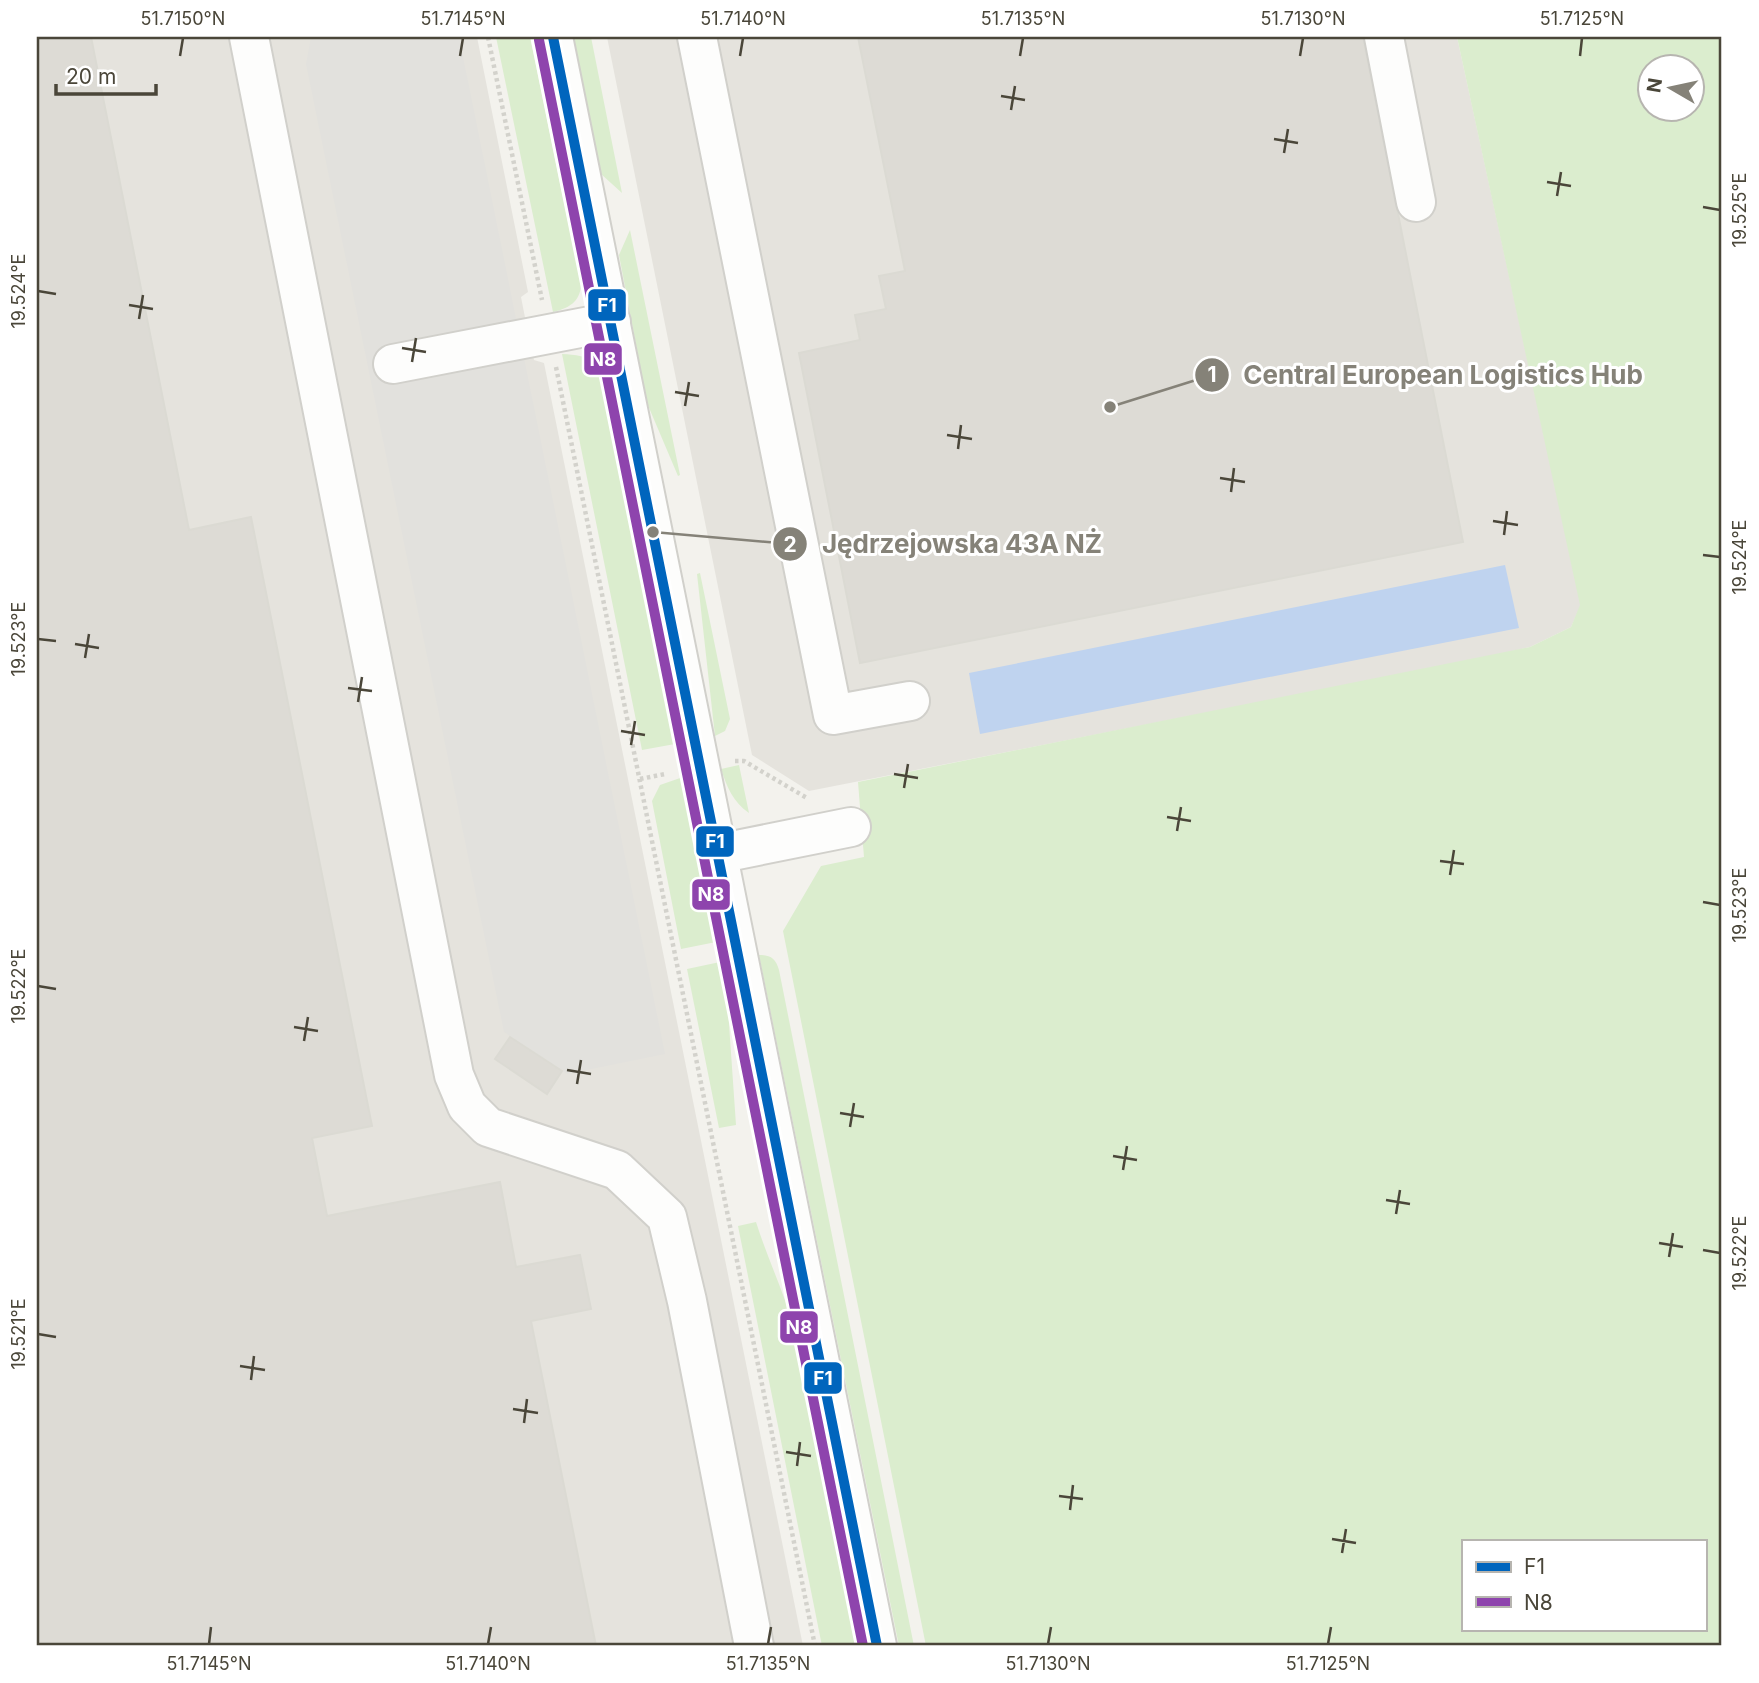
<svg xmlns="http://www.w3.org/2000/svg" width="1759" height="1683" font-family="Inter,sans-serif">
  <style>
    .industrial { fill: #e5e3dd }
    .green { fill: #dbedce; fill-rule: evenodd }
    .parking { fill: #e2e1dd }
    .water { fill: #bfd3ef }
    .building { fill: #dddbd5; stroke: #dbdad3; stroke-width: 2 }
    .lines { fill: none; stroke-linecap: round; stroke-linejoin: round }
    .minor-casing { stroke: #d1d0cb; stroke-width: 42 }
    .path { stroke: #d3d2cc; stroke-width: 4.5; stroke-dasharray: 3.5 3.5; stroke-linecap: butt }
    .minor { stroke: #fdfdfc; stroke-width: 38 }
    .bus-1-casing { stroke: #fff; stroke-width: 16 }
    .bus-2-casing { stroke: #fff; stroke-width: 16 }
    .bus-1 { stroke: #0065bd; stroke-width: 10 }
    .bus-2 { stroke: #8e44ad; stroke-width: 10 }
    .ticks { fill: none; stroke: #4a4639; stroke-width: 2.5 }
    .leader { fill: none; stroke: #858278; stroke-width: 2.5 }
    .callout-dot { fill: #858278; stroke: #fff; stroke-width: 2.5 }
    .mark-label { font-size: 21px; text-anchor: middle; font-weight: bold; fill: #fff }
    .callout-label { font-size: 26px; text-anchor: middle; font-weight: bold; fill: #858278; stroke: #fff; stroke-width: 6; stroke-linejoin: round; paint-order: stroke }
    .line-badge { stroke: #fff; stroke-width: 2.5 }
    .badge-label { font-size: 19px; text-anchor: middle; font-weight: bold; fill: #fff }
    .neatline { fill: none; stroke: #4a4639; stroke-width: 2.5 }
    .ticks-label { font-size: 18px; text-anchor: middle; fill: #4a4639 }
  </style>
  <rect width="100%" height="100%" fill="#f3f2ed"/>
  <!-- industrial -->
  <path class="industrial" d="M37,37H477L528,292L521,297L529,338L534,360L544,363L803,1646H37Z
    M607,37H1457L1581,605L1571,627L1530,647L1459,663L809,791L752,755Z"/>
  <!-- green -->
  <path class="green" d="M496,37H530L581,285C580,302 569,308 553,312Z
    M573,37H591L622,193L601,174Z
    M1457,37H1722V1646H926L783,931L821,866L864,857L858,782L1530,647L1571,627L1580,605ZM1650,66H1692V108H1650ZM1463,1541H1705V1629H1463Z
    M630,230L680,475L678,476L647,403L619,255Z
    M562,354C575,355 588,355 597,365L675,744L642,750Z
    M700,573L730,719L725,731L715,736L697,574Z
    M739,765L749,813C733,802 727,787 721,769Z
    M683,777L716,942L681,949L652,801L660,785Z
    M759,955C771,955 776,959 779,970L914,1646H899Z
    M720,962L727,995L736,1125L719,1128L687,969Z
    M756,1222C768,1260 784,1292 795,1331L859,1646H822L738,1226Z"/>
  <!-- parking -->
  <path class="parking" d="M311,37H459L665,1054L567,1074L504,1032L306,64Z"/>
  <!-- water -->
  <path class="water" d="M1505,565L1519,628L980,734L969,673Z"/>
  <!-- building -->
  <path class="building" d="M37,37H91L189,530L251,517L372,1126L312,1138L327,1216L500,1182L516,1267L580,1255L591,1309L531,1321L596,1646H37Z
    M858,37H1363L1463,542L860,663L799,353L860,340L855,315L886,309L879,276L905,271Z
    M510,1037L562,1071L547,1094L495,1059Z"/>
  <g class="lines">
    <defs>
      <path id="minor" d="M249,37L454,1075L467,1106L488,1127L617,1170L667,1217L687,1301L754,1646
        M553,37L877,1646
        M697,37L833,715L910,701
        M1384,37L1416,202
        M393,364L611,322
        M717,854L851,827"/>
    </defs>
    <!-- minor casing -->
    <use href="#minor" class="minor-casing"/>
    <!-- path -->
    <path class="path" d="M488,37L542,300
      M556,367L815,1646
      M735,761H744L807,798
      M640,779L665,774"/>
    <!-- minor -->
    <use href="#minor" class="minor"/>
    <defs>
      <path id="bus-1" d="M553,37L877,1646"/>
      <path id="bus-2" d="M539,40L863,1646"/>
    </defs>
    <!-- bus-1 casing -->
    <use href="#bus-1" class="bus-1-casing"/>
    <!-- bus-2 casing -->
    <use href="#bus-2" class="bus-2-casing"/>
    <!-- bus-1 -->
    <use href="#bus-1" class="bus-1"/>
    <!-- bus-2 -->
    <use href="#bus-2" class="bus-2"/>
  </g>
  <!-- ticks -->
  <path class="ticks" d="M180,56L183,38M460,56L463,38M740,56L743,38M1020,56L1023,38M1300,56L1303,38M1580,56L1582,38M1001,96L1025,100M1011,110L1015,86M1274,139L1298,143M1284,153L1288,129M1547,182L1571,186M1557,196L1561,172M1703,207L1720,210M38,291L56,294M129,305L153,309M139,319L143,295M402,348L426,352M412,362L416,338M675,392L699,396M685,406L689,382M947,435L972,439M958,449L961,425M1220,478L1245,482M1231,492L1234,468M1493,521L1518,525M1504,535L1507,511M1703,555L1720,557M38,639L56,641M75,644L99,648M85,658L89,634M348,688L372,691M358,702L362,677M621,731L645,735M631,745L635,721M894,774L918,778M904,788L908,764M1167,817L1191,821M1177,831L1181,807M1440,861L1464,864M1450,875L1454,850M1703,902L1720,905M38,986L56,989M294,1027L318,1031M304,1041L308,1017M567,1070L591,1074M577,1084L581,1060M840,1113L864,1117M850,1127L854,1103M1113,1156L1137,1160M1123,1170L1127,1146M1386,1200L1410,1204M1396,1214L1400,1190M1659,1243L1683,1247M1703,1250L1720,1253M1669,1257L1673,1233M38,1334L56,1337M240,1366L265,1370M251,1380L254,1356M513,1409L538,1413M524,1423L527,1399M786,1452L811,1456M797,1466L800,1442M1059,1496L1083,1499M1070,1510L1073,1485M1332,1539L1356,1543M1342,1553L1346,1529M209,1644L211,1627M488,1644L491,1627M768,1644L771,1627M1048,1644L1051,1627M1328,1644L1331,1627"/>
  <!-- callouts -->
  <path class="leader" d="M1110 407L1212 375M653 532L790 544"/>
  <g class="callout-dot">
    <circle cx="1110" cy="407" r="7"/>
    <circle cx="653" cy="532" r="7"/>
    <circle cx="1212" cy="375" r="18"/>
    <circle cx="790" cy="544" r="18"/>
  </g>
  <g class="mark-label">
    <text x="1212" y="382">1</text>
    <text x="790" y="552">2</text>
  </g>
  <g class="callout-label">
    <text x="1443" y="384">Central European Logistics Hub</text>
    <text x="962" y="553">Jędrzejowska 43A NŻ</text>
  </g>
  <g class="line-badge">
    <rect x="587" y="288" width="40" height="34" rx="7" fill="#0065bd"/>
    <rect x="583" y="342" width="40" height="34" rx="7" fill="#8e44ad"/>
    <rect x="695" y="825" width="40" height="33" rx="7" fill="#0065bd"/>
    <rect x="691" y="878" width="40" height="33" rx="7" fill="#8e44ad"/>
    <rect x="779" y="1310" width="40" height="34" rx="7" fill="#8e44ad"/>
    <rect x="803" y="1361" width="40" height="34" rx="7" fill="#0065bd"/>
  </g>
  <g class="badge-label">
    <text x="607" y="312">F1</text>
    <text x="603" y="366">N8</text>
    <text x="715" y="848">F1</text>
    <text x="711" y="901">N8</text>
    <text x="799" y="1334">N8</text>
    <text x="823" y="1385">F1</text>
  </g>
  <!-- border -->
  <rect width="1759" height="1683" fill="none" stroke="#ffffff" stroke-width="77"/>
  <!-- legend -->
  <rect x="1462" y="1540" width="245" height="91" fill="#ffffff" stroke="#b7b5b0" stroke-width="2"/>
  <rect x="1476" y="1562" width="35" height="10" fill="#0065bd" stroke="#b7b5b0" stroke-width="2"/>
  <text x="1524" y="1574" font-size="21" fill="#4a4639">F1</text>
  <rect x="1476" y="1597" width="35" height="10" fill="#8e44ad" stroke="#b7b5b0" stroke-width="2"/>
  <text x="1524" y="1610" font-size="21" fill="#4a4639">N8</text>
  <!-- north arrow -->
  <g transform="translate(1671 88) rotate(279)"><circle r="33" fill="#ffffff" stroke="#b7b5b0" stroke-width="2"/>
  <path d="M0-5L12 26L0 18L-12 26Z" fill="#858278"/>
  <text y="-10" font-size="19" font-weight="bold" text-anchor="middle" fill="#4a4639">N</text>
  </g>
  <!-- scale -->
  <path d="M56 84v10h100v-10" fill="none" stroke="#4a4639" stroke-width="3.5"/>
  <text x="66" y="84" font-size="21" fill="#4a4639" stroke="#ffffff" stroke-width="5" paint-order="stroke">20 m</text>
  <rect x="38" y="38" width="1682" height="1606" class="neatline"/>
  <g class="ticks-label">
    <text x="183" y="25">51.7150°N</text>
    <text x="463" y="25">51.7145°N</text>
    <text x="743" y="25">51.7140°N</text>
    <text x="1023" y="25">51.7135°N</text>
    <text x="1303" y="25">51.7130°N</text>
    <text x="1582" y="25">51.7125°N</text>
    <text transform="translate(1740 210) rotate(-90)" y="6">19.525°E</text>
    <text transform="translate(19 291) rotate(-90)" y="6">19.524°E</text>
    <text transform="translate(1740 557) rotate(-90)" y="6">19.524°E</text>
    <text transform="translate(19 639) rotate(-90)" y="6">19.523°E</text>
    <text transform="translate(1740 905) rotate(-90)" y="6">19.523°E</text>
    <text transform="translate(19 986) rotate(-90)" y="6">19.522°E</text>
    <text transform="translate(1740 1253) rotate(-90)" y="6">19.522°E</text>
    <text transform="translate(19 1334) rotate(-90)" y="6">19.521°E</text>
    <text x="209" y="1670">51.7145°N</text>
    <text x="488" y="1670">51.7140°N</text>
    <text x="768" y="1670">51.7135°N</text>
    <text x="1048" y="1670">51.7130°N</text>
    <text x="1328" y="1670">51.7125°N</text>
  </g>
</svg>
